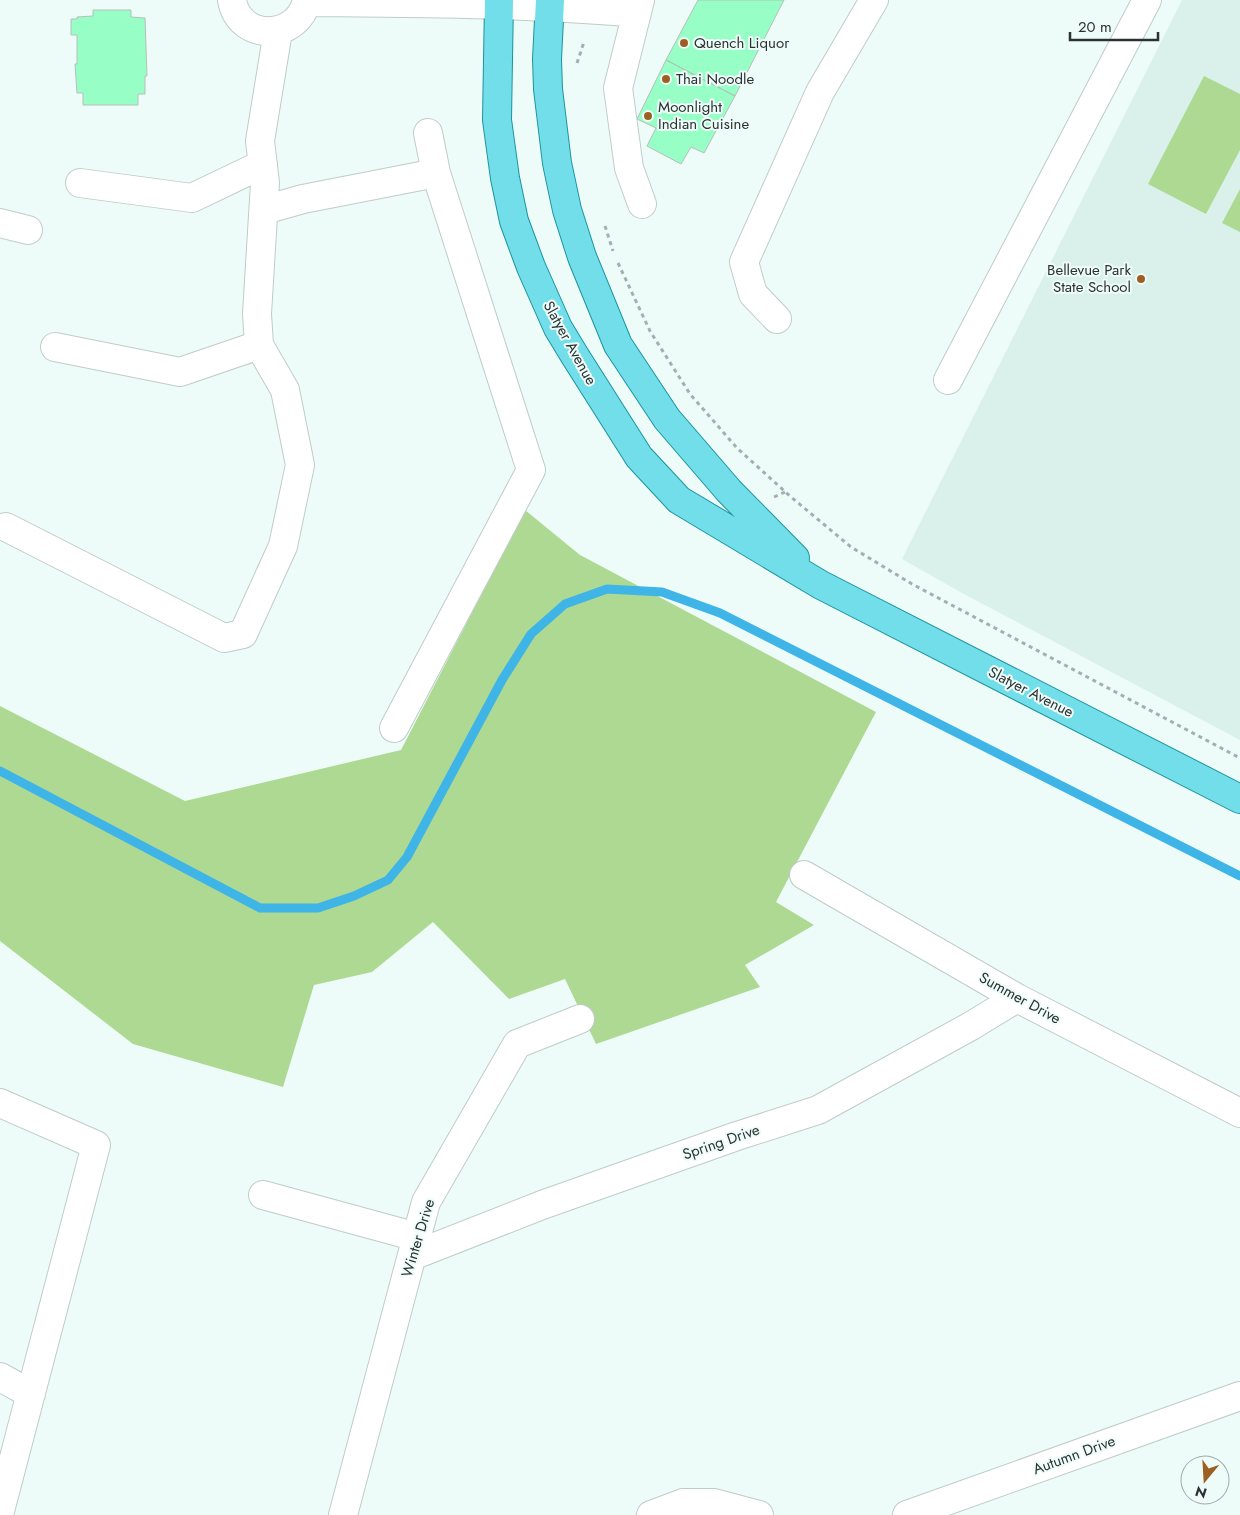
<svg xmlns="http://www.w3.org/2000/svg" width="1240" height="1515" font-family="Jost,sans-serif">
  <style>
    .built { fill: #d9f0eb }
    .green { fill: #add993 }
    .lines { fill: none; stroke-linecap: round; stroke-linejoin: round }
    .stream { stroke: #3fb4e7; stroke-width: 9 }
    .building { fill: #97fec5; stroke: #b5c0b9 }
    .minor-casing { stroke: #bfccc9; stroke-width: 30 }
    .major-casing { stroke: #1c949f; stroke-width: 30 }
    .path { stroke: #a5b0ae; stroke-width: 3; stroke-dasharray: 4 4; stroke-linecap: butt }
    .minor { stroke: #fff; stroke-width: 28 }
    .major { stroke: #71dee9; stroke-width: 28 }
    .poi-dot { fill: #9d6023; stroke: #eefcf9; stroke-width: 2 }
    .labels { text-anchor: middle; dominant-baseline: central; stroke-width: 4; stroke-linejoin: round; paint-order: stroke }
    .poi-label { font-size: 15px; fill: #2c3231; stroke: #eefcf9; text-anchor: start }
    .street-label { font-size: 15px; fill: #2c3231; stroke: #eefcf9 }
  </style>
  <rect width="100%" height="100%" fill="#eefcf9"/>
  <!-- built -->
  <path class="built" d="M1182,0H1240V740L962,593L902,559Z"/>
  <!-- green -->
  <path class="green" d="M1204,76L1240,94V150L1206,214L1148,184Z
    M1240,189V232L1222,223Z
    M525,510L580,555L876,712L776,902L814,925L745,965L760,987L596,1044L565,979L509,999L433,922L372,972L314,985L283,1087L133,1044L0,941V706L185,801L401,750Z"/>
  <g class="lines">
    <!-- stream -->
    <path class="stream" d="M0,771L260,908H318L354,896L388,880L407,857L502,680L531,634L565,604L607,589L662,592L720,613L1240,876"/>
  </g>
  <!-- building -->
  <path class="building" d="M698,0H784L735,96L666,60Z
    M93,10H131V17L145,18L147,76H145V94H138V105H83V93H77L75,64H77V35H71V19H77V17L93,16Z
    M666,60L735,96L704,153L691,147L681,164L647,146L656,128L637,119Z"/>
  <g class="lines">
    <defs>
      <path id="minor" d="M232,0C239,42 298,41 307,0
        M640,0L618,88L629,168L642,204
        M307,2C417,3 528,3 637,13
        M80,183L192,198L263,164
        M264,210L303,199L436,173L428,133
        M0,223L28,230
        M777,319L753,294L744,262L820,92L874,0
        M55,347L180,372L259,345
        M948,380L1147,0
        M6,527L224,638L243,634L283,546L300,465L285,390L259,345L257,314L265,183L260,141L278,31
        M394,728L531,470L436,173
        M804,875L1017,998L1240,1113
        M0,1103L96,1145L0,1511
        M263,1195L417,1237
        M412,1256L542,1205L737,1136L818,1110L971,1026L1017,998
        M0,1377L31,1394
        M343,1515L426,1202L517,1044L580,1019
        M651,1515L683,1503H714L759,1515
        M907,1515L1240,1396"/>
      <path id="major" d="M499,0L497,120L505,178L514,221L531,267L558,328L575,356L639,457L679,500L821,585L1240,799
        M550,0L547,59L548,89L557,163L567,210L582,257L618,345L667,419L729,491L795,558"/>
    </defs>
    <!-- minor casing -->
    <use href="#minor" class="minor-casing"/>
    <!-- major casing -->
    <use href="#major" class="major-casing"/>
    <!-- path -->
    <path class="path" d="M577,63L584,42
      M605,226L613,251
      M618,263L650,331L690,394L737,448L791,497L851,547L912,584L1240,758
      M774,497L785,492"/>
    <!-- minor -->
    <use href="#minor" class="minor"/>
    <!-- major -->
    <use href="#major" class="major"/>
  </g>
  <!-- markers -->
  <g class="poi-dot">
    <circle cx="684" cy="43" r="5"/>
    <circle cx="666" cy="79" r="5"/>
    <circle cx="648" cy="116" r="5"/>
    <circle cx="1141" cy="279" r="5"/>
  </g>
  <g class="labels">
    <!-- poi labels -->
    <g class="poi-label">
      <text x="694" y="43">Quench Liquor</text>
      <text x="676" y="79">Thai Noodle</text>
      <text x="658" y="107">Moonlight<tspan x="658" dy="17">Indian Cuisine</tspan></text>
      <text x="1131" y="270" text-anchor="end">Bellevue Park<tspan x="1131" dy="17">State School</tspan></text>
    </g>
    <!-- street labels -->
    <g class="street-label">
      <text transform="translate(570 343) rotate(61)">Slatyer Avenue</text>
      <text transform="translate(1031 692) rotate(27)">Slatyer Avenue</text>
      <text transform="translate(1020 998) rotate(29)">Summer Drive</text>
      <text transform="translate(721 1142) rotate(-19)">Spring Drive</text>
      <text transform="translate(418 1238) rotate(-73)">Winter Drive</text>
      <text transform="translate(1074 1455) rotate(-20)">Autumn Drive</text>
    </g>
  </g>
  <!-- north arrow -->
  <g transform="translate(1205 1480) rotate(198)"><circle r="24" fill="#eefcf9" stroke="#a0aba9"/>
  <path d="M0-4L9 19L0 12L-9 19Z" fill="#9d6023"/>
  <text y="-8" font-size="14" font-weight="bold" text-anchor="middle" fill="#2c3231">N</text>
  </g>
  <!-- scale -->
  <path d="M1070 32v8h88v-8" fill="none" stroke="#2c3231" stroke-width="2.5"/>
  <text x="1078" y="32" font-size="15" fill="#2c3231" stroke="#eefcf9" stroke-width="4" paint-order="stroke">20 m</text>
</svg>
